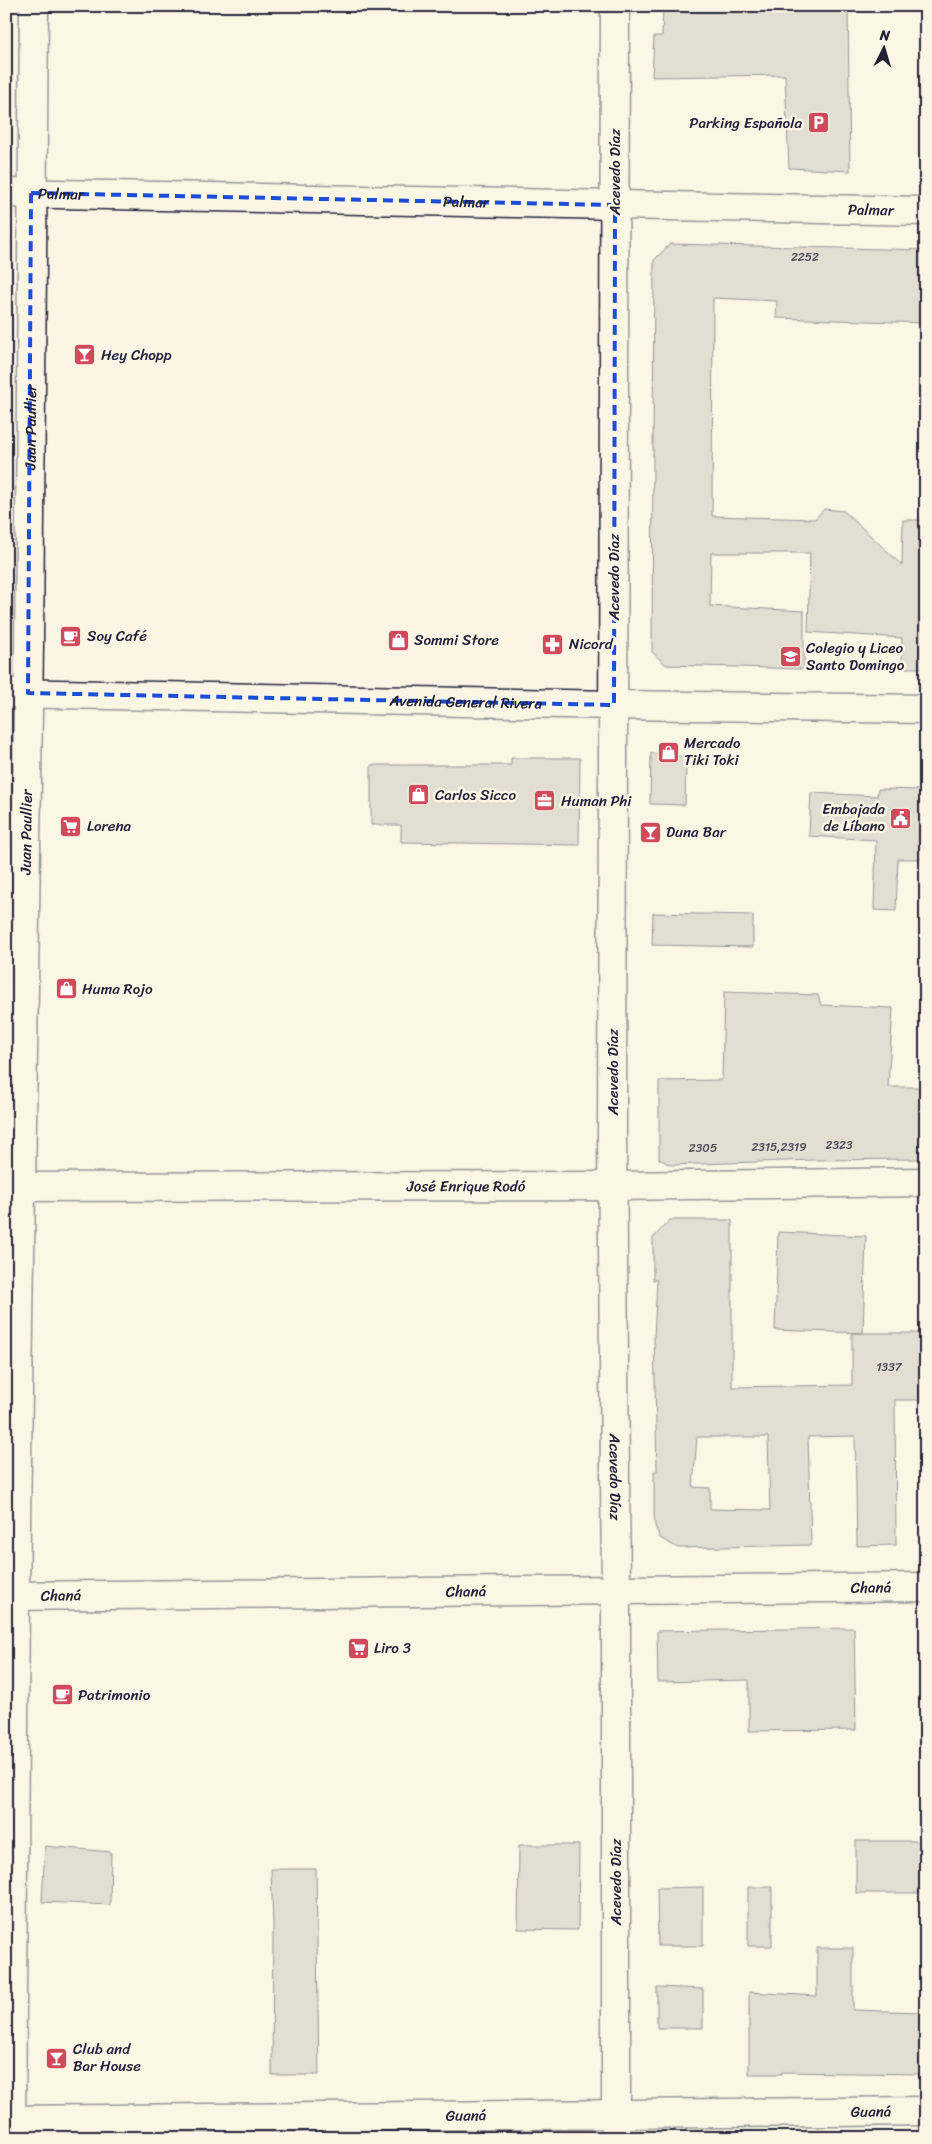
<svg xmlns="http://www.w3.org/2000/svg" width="932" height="2144" font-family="Sriracha,sans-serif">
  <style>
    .building { fill: #c6c1bb; stroke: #22223b; fill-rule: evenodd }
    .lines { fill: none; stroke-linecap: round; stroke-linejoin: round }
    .minor-casing { stroke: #22223b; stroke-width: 31 }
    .major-casing { stroke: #22223b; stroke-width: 31 }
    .minor { stroke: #fcf5e5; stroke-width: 28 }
    .major { stroke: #fcf5e5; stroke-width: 28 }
    .marked { fill: none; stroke: #1d4ed8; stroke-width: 4; stroke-dasharray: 10 6; stroke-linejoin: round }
    .labels { text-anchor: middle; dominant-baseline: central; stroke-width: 5; stroke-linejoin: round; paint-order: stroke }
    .number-label { font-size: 12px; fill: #4b4a5b }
    .poi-label { font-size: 15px; fill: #22223b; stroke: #fcf5e5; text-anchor: start }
    .street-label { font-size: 15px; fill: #22223b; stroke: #fcf5e5 }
  </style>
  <rect width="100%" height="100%" fill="#fcf5e5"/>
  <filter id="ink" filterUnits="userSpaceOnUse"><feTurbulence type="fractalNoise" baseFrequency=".02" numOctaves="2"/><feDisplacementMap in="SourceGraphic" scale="10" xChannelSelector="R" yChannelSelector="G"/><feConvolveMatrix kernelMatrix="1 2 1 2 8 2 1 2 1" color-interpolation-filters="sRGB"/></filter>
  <g filter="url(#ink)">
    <!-- building -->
    <path class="building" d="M663,6H848L850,171L789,168L785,75L652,77L654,36H662Z
      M670,244L926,250V323L776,318L777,301L713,298L712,516L815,519L824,509L844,511L902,565L903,520H926V668H902V638L808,632L810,553H711L710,606L804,611V669L666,665L652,652L654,260Z
      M651,753L686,757L685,805L650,804Z
      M511,758H580L579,845L401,842V825H371V765H511Z
      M878,789L926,790V859H898L896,911L874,910L876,840L809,836L811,793L877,796Z
      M653,913L753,915V947L652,945Z
      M724,992L818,995L821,1005L893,1008L888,1087H922L919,1159L814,1160L671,1165L659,1159V1081L722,1080Z
      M670,1220H732V1387L852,1385V1333H926V1400H895L896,1545L857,1546L855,1436L808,1437L811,1545L678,1548L660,1538L655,1526L654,1515V1471H657L654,1337L657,1280H653V1238ZM697,1437H768L770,1510L710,1509V1488L693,1487Z
      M778,1232L866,1236L863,1333L775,1330Z
      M854,1628L856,1730L749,1731V1680L658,1682L657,1631Z
      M856,1841H926V1893H856Z
      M519,1845H579L578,1930L518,1929Z
      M45,1846L111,1852L110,1905L42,1902Z
      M271,1869H316L319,2075H272L273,1923Z
      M703,1887V1946H658L657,1888Z
      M748,1887H772V1946H748Z
      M817,1948H853V2010L923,2012L922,2074L782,2072V2074H749V1992L817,1996Z
      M657,1987L703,1989V2028H657Z"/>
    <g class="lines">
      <defs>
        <g id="minor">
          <path id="s1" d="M615,6L612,1133L616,1589V2138"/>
          <path id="s2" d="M6,193L926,211"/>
          <path id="s3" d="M6,1187L614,1186L926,1182"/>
          <path id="s4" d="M6,1596L926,1587"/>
          <path id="s5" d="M6,2120L926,2111"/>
          <path id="s6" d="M11,2138L15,1596L29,645L34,6"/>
        </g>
        <g id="major">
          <path id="s7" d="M6,693L614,705L926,709"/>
        </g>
      </defs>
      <!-- minor casing -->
      <use href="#minor" class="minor-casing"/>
      <!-- major casing -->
      <use href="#major" class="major-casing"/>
      <!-- minor -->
      <use href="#minor" class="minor"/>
      <!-- major -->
      <use href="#major" class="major"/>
    </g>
  </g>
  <!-- marked area -->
  <path d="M0 0H932V2144H0ZM31,193L615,205L614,705L28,693Z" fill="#fcf5e5" fill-opacity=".55" fill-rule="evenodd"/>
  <path class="marked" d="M31,193L615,205L614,705L28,693Z"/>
  <!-- icons -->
  <defs>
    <symbol id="parking-square" viewBox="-11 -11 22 22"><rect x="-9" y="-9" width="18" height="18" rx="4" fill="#d1495b" stroke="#fcf5e5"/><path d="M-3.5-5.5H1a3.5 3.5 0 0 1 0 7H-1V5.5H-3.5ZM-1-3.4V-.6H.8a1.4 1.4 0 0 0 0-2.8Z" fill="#fff"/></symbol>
    <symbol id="bar-square" viewBox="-11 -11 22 22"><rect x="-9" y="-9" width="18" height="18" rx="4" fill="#d1495b" stroke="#fcf5e5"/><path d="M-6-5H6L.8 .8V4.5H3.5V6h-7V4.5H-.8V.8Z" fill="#fff"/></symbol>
    <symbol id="cafe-square" viewBox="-11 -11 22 22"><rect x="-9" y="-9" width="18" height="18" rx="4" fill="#d1495b" stroke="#fcf5e5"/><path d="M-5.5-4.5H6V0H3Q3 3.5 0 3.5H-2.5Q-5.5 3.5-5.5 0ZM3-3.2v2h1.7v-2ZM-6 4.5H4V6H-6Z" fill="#fff"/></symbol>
    <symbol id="shop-square" viewBox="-11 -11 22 22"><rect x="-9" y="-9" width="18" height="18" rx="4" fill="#d1495b" stroke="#fcf5e5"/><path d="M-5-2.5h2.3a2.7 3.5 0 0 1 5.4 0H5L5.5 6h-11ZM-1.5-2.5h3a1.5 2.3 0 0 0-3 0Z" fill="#fff"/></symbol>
    <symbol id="pharmacy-square" viewBox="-11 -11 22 22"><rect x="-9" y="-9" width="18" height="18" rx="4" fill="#d1495b" stroke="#fcf5e5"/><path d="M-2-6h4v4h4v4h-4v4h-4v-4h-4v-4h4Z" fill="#fff"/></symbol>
    <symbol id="school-square" viewBox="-11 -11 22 22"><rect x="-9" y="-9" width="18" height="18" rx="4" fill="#d1495b" stroke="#fcf5e5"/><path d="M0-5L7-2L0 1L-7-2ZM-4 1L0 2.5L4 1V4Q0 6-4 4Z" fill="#fff"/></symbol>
    <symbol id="office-square" viewBox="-11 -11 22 22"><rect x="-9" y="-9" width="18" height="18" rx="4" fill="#d1495b" stroke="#fcf5e5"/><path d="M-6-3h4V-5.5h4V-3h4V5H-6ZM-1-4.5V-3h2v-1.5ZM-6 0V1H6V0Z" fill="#fff"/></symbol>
    <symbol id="civic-square" viewBox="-11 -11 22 22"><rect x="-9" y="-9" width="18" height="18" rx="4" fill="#d1495b" stroke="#fcf5e5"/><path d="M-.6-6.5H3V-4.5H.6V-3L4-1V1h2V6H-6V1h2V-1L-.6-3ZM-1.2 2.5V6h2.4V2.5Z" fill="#fff"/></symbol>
    <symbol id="supermarket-square" viewBox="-11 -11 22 22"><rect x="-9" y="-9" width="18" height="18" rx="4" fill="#d1495b" stroke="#fcf5e5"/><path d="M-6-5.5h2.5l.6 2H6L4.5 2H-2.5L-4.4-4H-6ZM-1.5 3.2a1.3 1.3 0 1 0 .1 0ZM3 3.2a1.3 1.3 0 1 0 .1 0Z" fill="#fff"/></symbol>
  </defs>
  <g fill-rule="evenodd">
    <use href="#parking-square" x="806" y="110" width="25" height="25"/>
    <use href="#bar-square" x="72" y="342" width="25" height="25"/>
    <use href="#cafe-square" x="58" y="624" width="25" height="25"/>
    <use href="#shop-square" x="386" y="628" width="25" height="25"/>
    <use href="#pharmacy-square" x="540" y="632" width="25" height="25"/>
    <use href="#school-square" x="778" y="644" width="25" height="25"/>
    <use href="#shop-square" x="656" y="740" width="25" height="25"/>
    <use href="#shop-square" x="406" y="782" width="25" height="25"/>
    <use href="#office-square" x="532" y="788" width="25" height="25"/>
    <use href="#civic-square" x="888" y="806" width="25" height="25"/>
    <use href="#supermarket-square" x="58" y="814" width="25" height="25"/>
    <use href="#bar-square" x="638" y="820" width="25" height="25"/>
    <use href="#shop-square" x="54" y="976" width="25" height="25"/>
    <use href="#supermarket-square" x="346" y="1636" width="25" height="25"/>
    <use href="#cafe-square" x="50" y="1682" width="25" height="25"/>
    <use href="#bar-square" x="44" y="2046" width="25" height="25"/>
  </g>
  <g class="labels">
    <!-- number labels -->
    <g class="number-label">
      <text x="805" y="257">2252</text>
      <text x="839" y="1145">2323</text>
      <text x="779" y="1147">2315,2319</text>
      <text x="703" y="1148">2305</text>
      <text x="889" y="1367">1337</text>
    </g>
    <!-- poi labels -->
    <g class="poi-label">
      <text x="802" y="123" text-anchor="end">Parking Española</text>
      <text x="101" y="355">Hey Chopp</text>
      <text x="87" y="636">Soy Café</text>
      <text x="414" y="640">Sommi Store</text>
      <text x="569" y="644">Nicord</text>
      <text x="806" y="648">Colegio y Liceo<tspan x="806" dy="17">Santo Domingo</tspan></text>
      <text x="684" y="743">Mercado<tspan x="684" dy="17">Tiki Toki</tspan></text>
      <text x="435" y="795">Carlos Sicco</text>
      <text x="561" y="801">Human Phi</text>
      <text x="885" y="809" text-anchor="end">Embajada<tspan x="885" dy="17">de Líbano</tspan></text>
      <text x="87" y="826">Lorena</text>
      <text x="666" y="832">Duna Bar</text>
      <text x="82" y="989">Huma Rojo</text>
      <text x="374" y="1648">Liro 3</text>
      <text x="78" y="1695">Patrimonio</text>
      <text x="73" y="2049">Club and<tspan x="73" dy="17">Bar House</tspan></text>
    </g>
    <!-- street labels -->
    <g class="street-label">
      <text transform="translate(615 172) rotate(-90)">Acevedo Díaz</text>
      <text stroke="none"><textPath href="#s2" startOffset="55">Palmar</textPath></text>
      <text stroke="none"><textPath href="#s2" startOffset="460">Palmar</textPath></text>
      <text stroke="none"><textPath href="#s2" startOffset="865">Palmar</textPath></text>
      <text stroke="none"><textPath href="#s6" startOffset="1711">Juan Paullier</textPath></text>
      <text transform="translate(614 577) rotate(-90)">Acevedo Díaz</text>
      <text stroke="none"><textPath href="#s7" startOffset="460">Avenida General Rivera</textPath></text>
      <text stroke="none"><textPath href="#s6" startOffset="1306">Juan Paullier</textPath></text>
      <text transform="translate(613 1072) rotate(-90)">Acevedo Díaz</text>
      <text stroke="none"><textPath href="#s3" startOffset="460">José Enrique Rodó</textPath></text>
      <text stroke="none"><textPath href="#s1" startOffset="1471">Acevedo Díaz</textPath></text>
      <text stroke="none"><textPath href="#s4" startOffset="865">Chaná</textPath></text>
      <text stroke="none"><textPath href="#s4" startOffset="460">Chaná</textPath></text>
      <text stroke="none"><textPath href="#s4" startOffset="55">Chaná</textPath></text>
      <text transform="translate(616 1882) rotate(-90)">Acevedo Díaz</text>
      <text stroke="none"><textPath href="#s5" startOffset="865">Guaná</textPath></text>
      <text stroke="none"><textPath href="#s5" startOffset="460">Guaná</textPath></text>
    </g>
  </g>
  <!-- margin -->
  <rect width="932" height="2144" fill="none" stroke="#fcf5e5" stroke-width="25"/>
  <rect x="12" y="12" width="907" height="2119" fill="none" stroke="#22223b" stroke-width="2" filter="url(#ink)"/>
  <!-- north arrow -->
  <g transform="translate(884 48) rotate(5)" stroke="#fcf5e5" stroke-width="4" paint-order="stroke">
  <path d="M0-4L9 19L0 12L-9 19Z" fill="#22223b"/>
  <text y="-8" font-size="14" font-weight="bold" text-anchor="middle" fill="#22223b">N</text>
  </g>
</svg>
